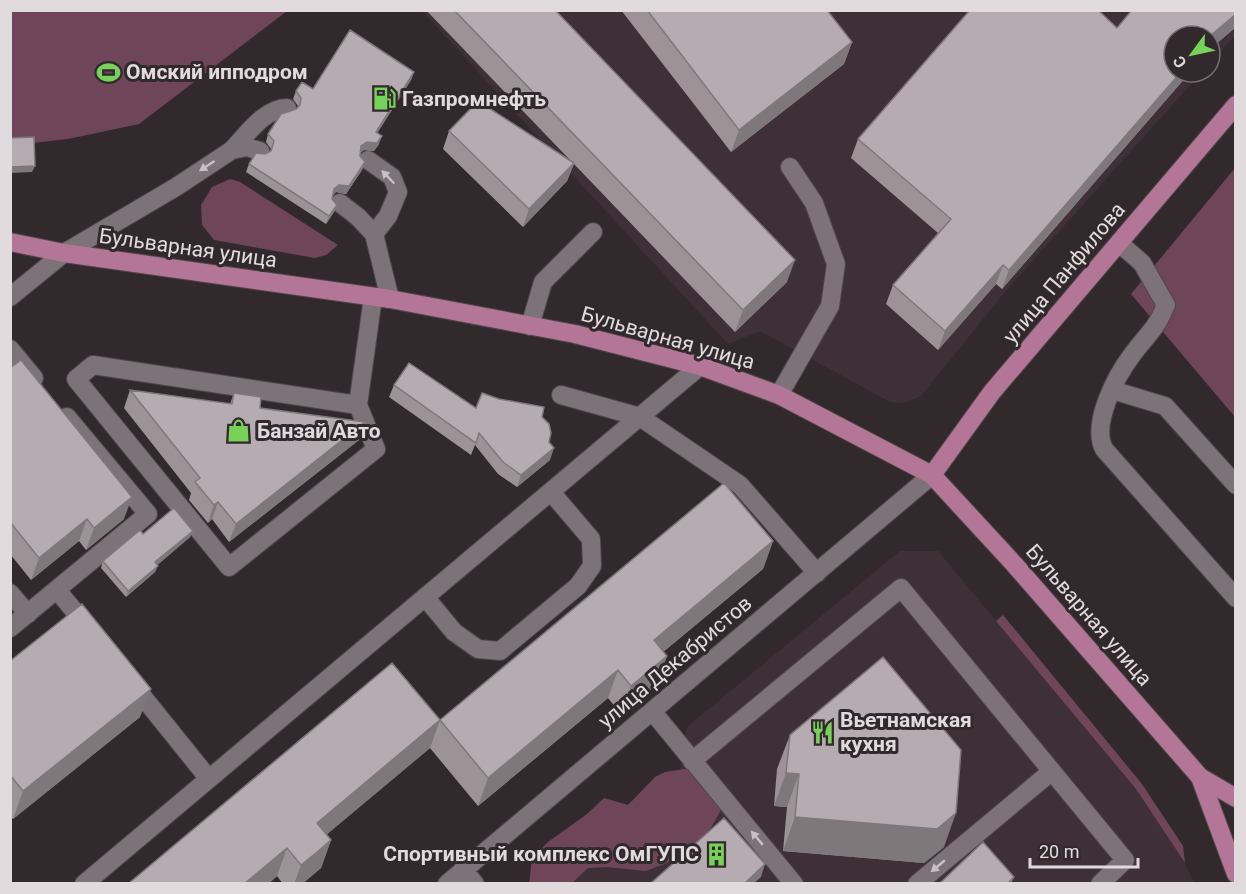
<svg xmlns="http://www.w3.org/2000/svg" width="1246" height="894" font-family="Roboto,sans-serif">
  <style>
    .built { fill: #3f3038 }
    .green { fill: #6f455a }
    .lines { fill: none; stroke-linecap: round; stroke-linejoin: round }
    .minor-casing { stroke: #4e464a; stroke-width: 20 }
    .major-casing { stroke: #4e464a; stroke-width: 20 }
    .minor { stroke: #7c7277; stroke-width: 18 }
    .major { stroke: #b37696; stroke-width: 18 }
    .wall { fill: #9d9397 }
    .shaded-wall { fill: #7f787b }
    .building { fill: #b6abb0; stroke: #7f787b; stroke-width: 1.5 }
    .oneway { fill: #c8c1c4 }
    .labels { text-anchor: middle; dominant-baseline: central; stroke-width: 6; stroke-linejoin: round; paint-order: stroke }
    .poi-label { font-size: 21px; font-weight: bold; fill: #e1dbde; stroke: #32292d; text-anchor: start }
    .street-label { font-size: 21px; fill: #e1dbde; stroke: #32292d }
  </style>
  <rect width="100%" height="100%" fill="#32292d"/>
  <!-- built -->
  <path class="built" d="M1235,10L1236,35L1210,63V36H1174V72H1202L1004,293L921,396L905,403L890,402L760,331L728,344L422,11Z
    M900,551H938L1136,789L1185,863L1194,883L547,884L680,769L687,727Z"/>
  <!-- green -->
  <path class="green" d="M11,11H287L139,124L68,139L32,143H11Z
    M1235,168V417L1131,294Z
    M230,179L240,182L338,245L326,255L315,258L214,240L202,225L201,205L212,187Z
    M1003,615L1142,784L1183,846L1185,863L1136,789L996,621Z
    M691,768L722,808L707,835L667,863L646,871L607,867L588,868L572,883L529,884L532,858L548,842L587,814L604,798L628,805L655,777L665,772Z"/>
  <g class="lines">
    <defs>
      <path id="minor" d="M232,150C247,134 265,108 287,108
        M368,160L392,177L398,192L388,216L374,234
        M340,203L358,217L374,234L390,299
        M1119,243L1142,263L1166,305C1163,312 1160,319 1155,326C1148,336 1139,345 1132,355C1116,376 1091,424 1104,449L1236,598
        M10,297L64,253L176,187L232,150L247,147L260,151
        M530,326L543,282L593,232
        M10,349L34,378
        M1112,390L1165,406L1236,485
        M561,395L640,417L740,485L817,573
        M779,395L830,306L836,264L814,203L790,167
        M358,405L376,449L229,567L76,379L93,365L358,405L373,297
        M57,590L90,630
        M10,593L28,614
        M425,597L454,632L478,649L500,651L578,586L592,566L591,539L551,492
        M10,628L148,514L67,417
        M131,682L209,779
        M652,711L794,884
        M692,761L901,588L1125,860L1100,884
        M463,869L475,884
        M84,884L700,366
        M447,884L932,475
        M917,884L1052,771"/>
      <path id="major" d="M10,242L64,253L390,299L575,334L700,366L779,395L932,475L1014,564L1200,777L1236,798
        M932,475L992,392L1236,105
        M1200,777L1236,874"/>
    </defs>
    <!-- minor casing -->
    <use href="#minor" class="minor-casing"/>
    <!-- major casing -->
    <use href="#major" class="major-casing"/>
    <!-- minor -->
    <use href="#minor" class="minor"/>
    <!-- major -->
    <use href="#major" class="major"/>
  </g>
  <!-- wall -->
  <path class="wall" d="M426,10H555L787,282L735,332L574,164L567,181L523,227L443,149L449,131L571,161Z
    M621,10H828L827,11L852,42L844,64L731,152Z
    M1236,10V27L1210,49V36H1174L1186,77L1002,289L996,284L938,350L886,304L893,285L938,233L851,158L858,139L1117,28Z
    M414,72L411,80L377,133L379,144L374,151L364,150L361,152L360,156L365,162L362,170L346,194L336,192L333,195L332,199L337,205L334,212L326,224L246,172L249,164L270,151L271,149L266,142L268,134L298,107V106L293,99L296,91Z
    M10,368L124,519L86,550L79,541L31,580L10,554Z
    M394,385L476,408L542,417L549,442L550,460L517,487L498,474L475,445L471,455L389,397Z
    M130,390L230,404L234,393L260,408L359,440L229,542L212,519L208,523L189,500L191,493L124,408Z
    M193,531L190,537L157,565L155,572L126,597L101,568L103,561L143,534Z
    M773,541L763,569L663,652L667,656L657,684L621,714L608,698L478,806L430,748L327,834L331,840L321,868L302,884H283L277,876L268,884H128L440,720Z
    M10,661L140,717L13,819L10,816Z
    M790,735L944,847L924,863L783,851L787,807L774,806L777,769Z"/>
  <!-- shaded-wall -->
  <path class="shaded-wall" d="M1236,14V27L1210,49V36Z
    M852,42L844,64L731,152L739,130Z
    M414,72L411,80L373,140L376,132Z
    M1181,72H1188L1186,77L1002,289L1009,270Z
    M382,136L379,144L374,151L364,150L359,154L361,146L367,142Z
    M365,162L362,170L346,194L336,192L331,197L334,189Z
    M574,163L567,181L523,227L529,209Z
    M35,166L32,172L10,173V167Z
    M337,205L334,212L326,224L329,216Z
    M795,260L787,282L735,332L743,310Z
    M1003,265L996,284L938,350L945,331Z
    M365,422L359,440L229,542L236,524Z
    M554,448L550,460L517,487L521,475Z
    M132,497L124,519L86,550L94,528Z
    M218,502L212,519L208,523L214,505Z
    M87,519L79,541L31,580L39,558Z
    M193,531L190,537L153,569L155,562Z
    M773,541L763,569L644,668L654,640Z
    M158,566L155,572L126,597L128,591Z
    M667,656L657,684L621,714L631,686Z
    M618,670L608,698L478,806L488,778Z
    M151,689L140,717L13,819L23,791Z
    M440,720L430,748L307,851L317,823Z
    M786,773L799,774L787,807L774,806Z
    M956,813L944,847L924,863L783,851L795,817Z
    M331,840L321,868L302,884H294L301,865Z
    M287,848L277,876L268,884H244Z
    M765,864L761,877L753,884H744Z
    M1014,877L1011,884H1007Z"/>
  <!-- building -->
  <path class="building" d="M454,10H555L795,260L743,310Z
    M647,10H827L852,42L739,130Z
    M970,10H1098L1117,28L1132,10H1236V14L1210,36H1174V72H1181L1009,270L1003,265L945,331L893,285L951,219L858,139Z
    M350,30L414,72L376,132L382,136L377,143L367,142L361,146L360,156L365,162L349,186L339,185L334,189L332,199L337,205L329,216L249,164L256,153L265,154L271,151L274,141L268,134L281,114L296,109L300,105L301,98L296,91L302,82L313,89Z
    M478,101L574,163L529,209L449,131Z
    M34,137L35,166L10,167V138Z
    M21,360L132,497L94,528L87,519L39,558L10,522V368Z
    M409,363L476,408L482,393L499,399L544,407L542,417L549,424L551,433L549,442L554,448L521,475L503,462L479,433L476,443L394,385Z
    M130,390L232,404L234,393L261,397L260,408L365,422L236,524L218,502L214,505L195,482L200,478Z
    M724,483L773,541L654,640L667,656L631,686L618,670L488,778L440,720Z
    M174,508L193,531L155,562L158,566L128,591L103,561L140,530L143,534Z
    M82,604L151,689L23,791L10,775V661Z
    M883,657L961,750L956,813L937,829L795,817L799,774L786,773L790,735Z
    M392,663L440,720L317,823L331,840L316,853L301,865L287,848L244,884H128Z
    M724,818L765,864L744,884H650Z
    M983,842L1014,877L1007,884H939Z"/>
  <!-- one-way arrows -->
  <defs><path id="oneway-solid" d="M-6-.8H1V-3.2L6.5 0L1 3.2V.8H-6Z" transform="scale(1.5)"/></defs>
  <g class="oneway">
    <use href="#oneway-solid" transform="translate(207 166) rotate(147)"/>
    <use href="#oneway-solid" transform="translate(388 177) rotate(-134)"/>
    <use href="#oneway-solid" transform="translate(757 838) rotate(-130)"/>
    <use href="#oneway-solid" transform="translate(938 866) rotate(140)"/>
  </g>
  <!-- icons -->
  <defs>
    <symbol id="stadium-bare" viewBox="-9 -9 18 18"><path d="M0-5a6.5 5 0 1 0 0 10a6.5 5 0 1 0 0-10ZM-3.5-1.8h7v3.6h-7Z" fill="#77d259" stroke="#32292d" stroke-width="2.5" paint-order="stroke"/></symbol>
    <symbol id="fuel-bare" viewBox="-9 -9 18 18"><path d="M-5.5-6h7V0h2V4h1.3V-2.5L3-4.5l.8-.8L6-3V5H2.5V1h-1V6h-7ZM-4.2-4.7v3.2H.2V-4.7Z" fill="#77d259" stroke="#32292d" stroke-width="2.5" paint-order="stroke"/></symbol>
    <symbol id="shop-bare" viewBox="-9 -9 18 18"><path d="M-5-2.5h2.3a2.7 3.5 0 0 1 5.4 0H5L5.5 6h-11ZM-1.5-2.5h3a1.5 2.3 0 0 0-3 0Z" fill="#77d259" stroke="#32292d" stroke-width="2.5" paint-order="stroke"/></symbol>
    <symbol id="restaurant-bare" viewBox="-9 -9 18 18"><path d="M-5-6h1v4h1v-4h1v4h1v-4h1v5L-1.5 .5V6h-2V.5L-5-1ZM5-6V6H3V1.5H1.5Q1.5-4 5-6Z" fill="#77d259" stroke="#32292d" stroke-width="2.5" paint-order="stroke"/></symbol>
    <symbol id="building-bare" viewBox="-9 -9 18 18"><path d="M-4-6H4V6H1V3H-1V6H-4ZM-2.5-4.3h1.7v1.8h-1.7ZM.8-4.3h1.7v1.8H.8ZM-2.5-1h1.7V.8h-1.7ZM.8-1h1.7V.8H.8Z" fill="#77d259" stroke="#32292d" stroke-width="2.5" paint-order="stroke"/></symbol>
  </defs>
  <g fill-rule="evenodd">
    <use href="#stadium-bare" x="92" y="56" width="33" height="33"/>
    <use href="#fuel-bare" x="368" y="82" width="33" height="33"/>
    <use href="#shop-bare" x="222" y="414" width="33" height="33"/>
    <use href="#restaurant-bare" x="806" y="716" width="33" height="33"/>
    <use href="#building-bare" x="700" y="838" width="33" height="33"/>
  </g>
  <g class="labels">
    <!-- poi labels -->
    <g class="poi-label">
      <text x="126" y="72">Омский ипподром</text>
      <text x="402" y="99">Газпромнефть</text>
      <text x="257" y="431">Банзай Авто</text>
      <text x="840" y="720">Вьетнамская<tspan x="840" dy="24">кухня</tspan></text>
      <text x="699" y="854" text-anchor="end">Спортивный комплекс ОмГУПС</text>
    </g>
    <!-- street labels -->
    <g class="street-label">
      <text transform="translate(188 248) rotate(8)">Бульварная улица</text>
      <text transform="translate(1064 273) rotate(-50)">улица Панфилова</text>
      <text transform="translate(668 338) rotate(16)">Бульварная улица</text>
      <text transform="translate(1089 615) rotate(49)">Бульварная улица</text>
      <text transform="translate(675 662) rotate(-40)">улица Декабристов</text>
    </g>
  </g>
  <!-- border -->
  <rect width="1246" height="894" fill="none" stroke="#e1dbde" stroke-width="24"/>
  <!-- north arrow -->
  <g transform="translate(1192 54) rotate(237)"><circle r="28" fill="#32292d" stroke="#787074" stroke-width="1.5"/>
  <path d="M0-4.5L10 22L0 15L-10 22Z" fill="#77d259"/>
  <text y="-9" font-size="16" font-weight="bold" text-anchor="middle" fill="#e1dbde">С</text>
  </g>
  <!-- scale -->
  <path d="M1030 858v9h108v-9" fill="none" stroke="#e1dbde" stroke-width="3"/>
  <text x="1039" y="858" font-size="18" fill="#e1dbde" stroke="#32292d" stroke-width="4.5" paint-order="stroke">20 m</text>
</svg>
